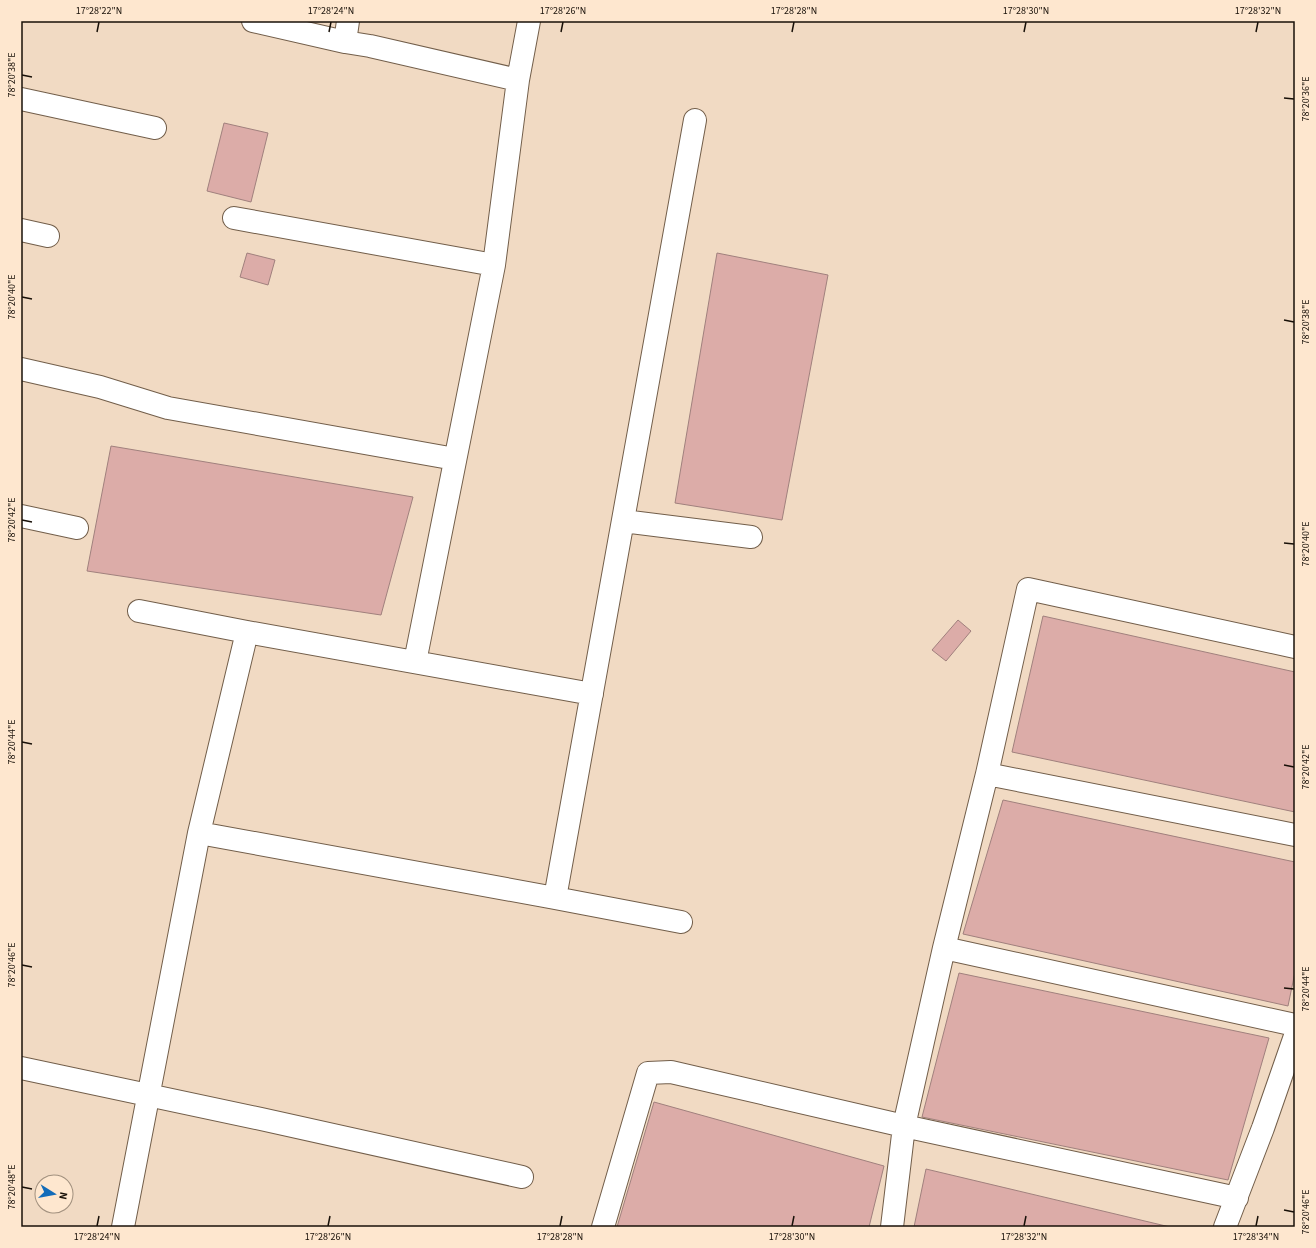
<svg xmlns="http://www.w3.org/2000/svg" width="1316" height="1248" font-family="'Source Sans 3',sans-serif">
  <style>
    .building { fill: #dcaca8; stroke: #a0807d }
    .lines { fill: none; stroke-linecap: round; stroke-linejoin: round }
    .minor-casing { stroke: #725e4a; stroke-width: 24 }
    .minor { stroke: #fff; stroke-width: 22 }
    .ticks { fill: none; stroke: #181008; stroke-width: 1.5 }
    .neatline { fill: none; stroke: #181008; stroke-width: 1.5 }
    .ticks-label { font-size: 10px; text-anchor: middle; fill: #181008 }
  </style>
  <rect width="100%" height="100%" fill="#f1dac3"/>
  <!-- building -->
  <path class="building" d="M224,123L268,133L251,202L207,191Z
    M247,253L275,260L268,285L240,277Z
    M717,253L828,275L782,520L675,503Z
    M111,446L413,497L381,615L87,571Z
    M1043,616L1295,672V812L1012,752Z
    M958,620L971,631L946,661L932,650Z
    M1003,800L1295,862V972L1288,1006L963,934Z
    M959,973L1269,1038L1228,1180L922,1117Z
    M654,1102L884,1166L869,1227H617Z
    M926,1169L1170,1227H914Z"/>
  <g class="lines">
    <defs>
      <path id="minor" d="M253,21L345,42
        M348,21L345,42L370,46L518,80
        M21,99L155,128
        M234,218L494,265
        M21,230L48,236
        M21,369L100,387L168,408L455,459
        M21,516L77,528
        M623,521L751,537
        M139,611L247,632L592,694
        M415,662L494,265L518,80L529,21
        M987,774L1028,589L1295,647
        M199,833L555,898L695,120
        M555,898L681,922
        M944,948L1295,1025
        M21,1068L261,1119L522,1177
        M123,1227L199,833L247,632
        M603,1227L648,1073L671,1072L904,1126L1237,1198
        M892,1227L904,1126L944,948L987,774L1295,835
        M1225,1227L1263,1128L1295,1036"/>
    </defs>
    <!-- minor casing -->
    <use href="#minor" class="minor-casing"/>
    <!-- minor -->
    <use href="#minor" class="minor"/>
  </g>
  <!-- ticks -->
  <path class="ticks" d="M97,32L99,22M329,32L331,22M561,32L563,22M792,32L794,22M1024,32L1026,22M1256,32L1258,22M22,75L32,77M1284,98L1294,99M22,297L32,299M1284,320L1294,322M22,520L32,522M1284,543L1294,544M22,742L32,744M1284,765L1294,767M22,965L32,967M1284,988L1294,989M22,1187L32,1189M1284,1210L1294,1212M97,1226L99,1216M328,1226L330,1216M560,1226L562,1216M792,1226L794,1216M1024,1226L1026,1216M1256,1226L1258,1216"/>
  <!-- border -->
  <rect width="1316" height="1248" fill="none" stroke="#fee7cf" stroke-width="44"/>
  <!-- north arrow -->
  <g transform="translate(54 1194) rotate(101)"><circle r="19" fill="#fee7cf" stroke="#a2917f"/>
  <path d="M0-3L7 15L0 10L-7 15Z" fill="#136cb9"/>
  <text y="-6" font-size="11" font-weight="bold" text-anchor="middle" fill="#181008">N</text>
  </g>
  <rect x="22" y="22" width="1272" height="1204" class="neatline"/>
  <g class="ticks-label">
    <text x="99" y="14">17°28'22"N</text>
    <text x="331" y="14">17°28'24"N</text>
    <text x="563" y="14">17°28'26"N</text>
    <text x="794" y="14">17°28'28"N</text>
    <text x="1026" y="14">17°28'30"N</text>
    <text x="1258" y="14">17°28'32"N</text>
    <text transform="translate(11 75) rotate(-90)" y="4">78°20'38"E</text>
    <text transform="translate(1305 99) rotate(-90)" y="4">78°20'36"E</text>
    <text transform="translate(11 297) rotate(-90)" y="4">78°20'40"E</text>
    <text transform="translate(1305 322) rotate(-90)" y="4">78°20'38"E</text>
    <text transform="translate(11 520) rotate(-90)" y="4">78°20'42"E</text>
    <text transform="translate(1305 544) rotate(-90)" y="4">78°20'40"E</text>
    <text transform="translate(11 742) rotate(-90)" y="4">78°20'44"E</text>
    <text transform="translate(1305 767) rotate(-90)" y="4">78°20'42"E</text>
    <text transform="translate(11 965) rotate(-90)" y="4">78°20'46"E</text>
    <text transform="translate(1305 989) rotate(-90)" y="4">78°20'44"E</text>
    <text transform="translate(11 1187) rotate(-90)" y="4">78°20'48"E</text>
    <text transform="translate(1305 1212) rotate(-90)" y="4">78°20'46"E</text>
    <text x="97" y="1240">17°28'24"N</text>
    <text x="328" y="1240">17°28'26"N</text>
    <text x="560" y="1240">17°28'28"N</text>
    <text x="792" y="1240">17°28'30"N</text>
    <text x="1024" y="1240">17°28'32"N</text>
    <text x="1256" y="1240">17°28'34"N</text>
  </g>
</svg>
